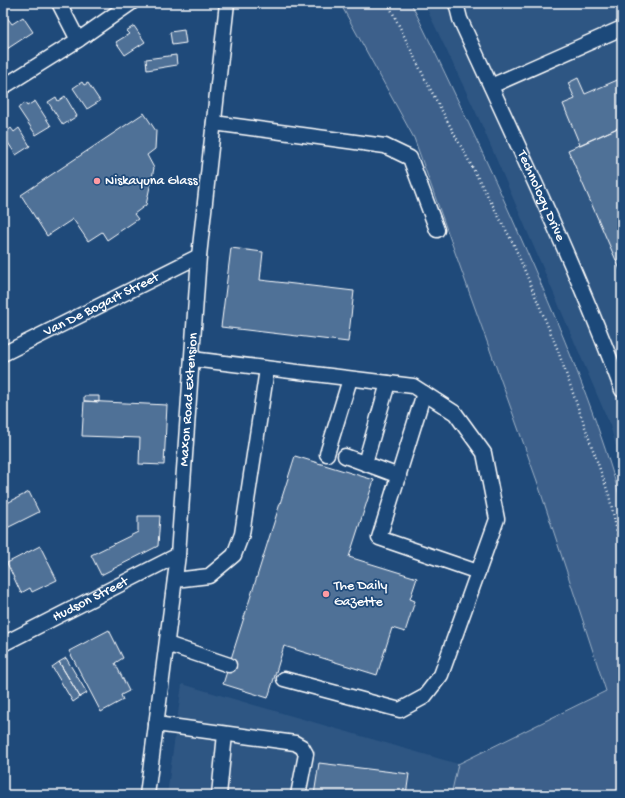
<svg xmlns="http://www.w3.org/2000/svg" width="625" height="798" font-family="'Gochi Hand',sans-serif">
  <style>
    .built { fill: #2e5683 }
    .green { fill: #3c618b; stroke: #9eb0c5 }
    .building { fill: #507197; stroke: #fff }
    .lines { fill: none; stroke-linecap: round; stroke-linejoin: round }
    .minor-casing { stroke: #fff; stroke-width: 17 }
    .path { stroke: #fff; stroke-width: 2.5; stroke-dasharray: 1 3; stroke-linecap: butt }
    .minor { stroke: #1f4a7a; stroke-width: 14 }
    .poi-dot { fill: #ff9aa2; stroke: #1f4a7a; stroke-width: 1.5 }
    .labels { text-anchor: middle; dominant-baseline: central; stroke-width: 3.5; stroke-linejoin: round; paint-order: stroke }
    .poi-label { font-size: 14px; fill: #fff; stroke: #1f4a7a; text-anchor: start }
    .street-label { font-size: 14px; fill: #fff; stroke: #1f4a7a }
  </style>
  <rect width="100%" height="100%" fill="#1f4a7a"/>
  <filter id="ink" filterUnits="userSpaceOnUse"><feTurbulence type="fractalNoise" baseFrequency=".025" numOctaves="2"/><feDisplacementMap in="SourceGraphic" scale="8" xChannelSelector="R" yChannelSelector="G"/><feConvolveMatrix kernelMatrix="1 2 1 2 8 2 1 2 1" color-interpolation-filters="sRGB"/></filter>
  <g filter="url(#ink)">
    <!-- built -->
    <path class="built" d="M424,3H622V468L610,425L480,121Z
      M182,684L458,764L451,795H167Z"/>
    <!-- green -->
    <path class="green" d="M340,3H411C457,97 502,193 543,289C573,359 602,431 622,505V795H451L458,764L606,691L537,481L414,138Z"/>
    <!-- building -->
    <path class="building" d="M6,16L12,24L23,17L33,32L4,51L3,18Z
      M134,26L145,42L125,55L116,42L129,34L126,31Z
      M184,30L186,43L172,45L170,32Z
      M176,55L177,65L147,70L146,59Z
      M578,78L585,94L622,78V126L580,145L563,104L575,99L568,83Z
      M82,82L84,85L88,83L100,101L87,109L73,88Z
      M65,96L77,116L63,125L48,102L56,97L58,101Z
      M35,101L51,126L36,135L18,108L25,103L27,106Z
      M144,113L156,131L155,149L147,155L154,168L146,205L134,214L138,219L107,240L102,232L88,241L73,219L47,236L21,195Z
      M622,126V274L568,150Z
      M11,128L14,132L19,128L30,146L16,155L3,135Z
      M231,248L263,252L260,280L354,291L348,342L221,327Z
      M84,396H99V402L84,401Z
      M84,401L167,405L164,465L139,464L140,438L82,436Z
      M295,456L374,480L349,557L417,578L410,599L415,601L405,632L392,628L377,675L284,646L268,698L223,684Z
      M29,492L39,512L5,529L8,534L3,537V505Z
      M138,516H160L158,546L101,575L91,555L138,532Z
      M40,546L57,580L32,592L30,588L21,593L7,563Z
      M109,630L123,658L115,663L129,691L121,695L123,700L101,712L69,651Z
      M66,658L87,693L80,697L59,662Z
      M59,662L80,697L73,702L52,667Z
      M319,763L409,774L406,795H314Z"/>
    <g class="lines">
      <defs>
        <g id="minor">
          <path d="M59,3L78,40"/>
          <path id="s1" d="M456,3L460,19C516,142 575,264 622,390"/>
          <path d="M491,86L622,28"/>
          <path d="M3,87L78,40L131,3"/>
          <path d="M214,123L385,146L410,158L437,230"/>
          <path id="s2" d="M3,354L199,256"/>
          <path d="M192,359L413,386L455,413L484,453L497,519L441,675L424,697L400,710L284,679"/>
          <path d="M424,393L379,538L478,572"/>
          <path d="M327,454L350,379"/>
          <path d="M345,456L399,476"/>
          <path d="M365,463L388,383"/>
          <path d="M175,580L209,576L234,555L242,534L267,369"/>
          <path id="s3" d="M3,644L178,555"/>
          <path d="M167,644L229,665"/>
          <path d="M156,724L295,743L302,747L306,754L298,795"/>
          <path id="s4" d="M147,795L178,555L199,256L227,3"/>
          <path d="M219,795L225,734"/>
        </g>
      </defs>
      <!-- minor casing -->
      <use href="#minor" class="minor-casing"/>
      <!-- path -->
      <path class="path" d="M388,3L427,83L514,245L557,348L609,495L622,554"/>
      <!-- minor -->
      <use href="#minor" class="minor"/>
    </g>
  </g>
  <!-- markers -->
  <g class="poi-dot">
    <circle cx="97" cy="181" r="4"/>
    <circle cx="326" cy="594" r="4"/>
  </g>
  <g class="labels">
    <!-- poi labels -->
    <g class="poi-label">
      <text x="105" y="181">Niskayuna Glass</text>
      <text x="334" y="586">The Daily<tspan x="334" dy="16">Gazette</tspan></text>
    </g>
    <!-- street labels -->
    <g class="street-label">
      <text stroke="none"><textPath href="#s1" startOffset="211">Technology Drive</textPath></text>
      <text stroke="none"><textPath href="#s2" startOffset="110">Van De Bogart Street</textPath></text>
      <text stroke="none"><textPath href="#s4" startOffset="398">Maxon Road Extension</textPath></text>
      <text stroke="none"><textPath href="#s3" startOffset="98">Hudson Street</textPath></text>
    </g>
  </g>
  <!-- margin -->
  <rect width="625" height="798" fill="none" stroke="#1f4a7a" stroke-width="16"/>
  <rect x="8" y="8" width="609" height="782" fill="none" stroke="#fff" stroke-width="1.5" filter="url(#ink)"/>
</svg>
